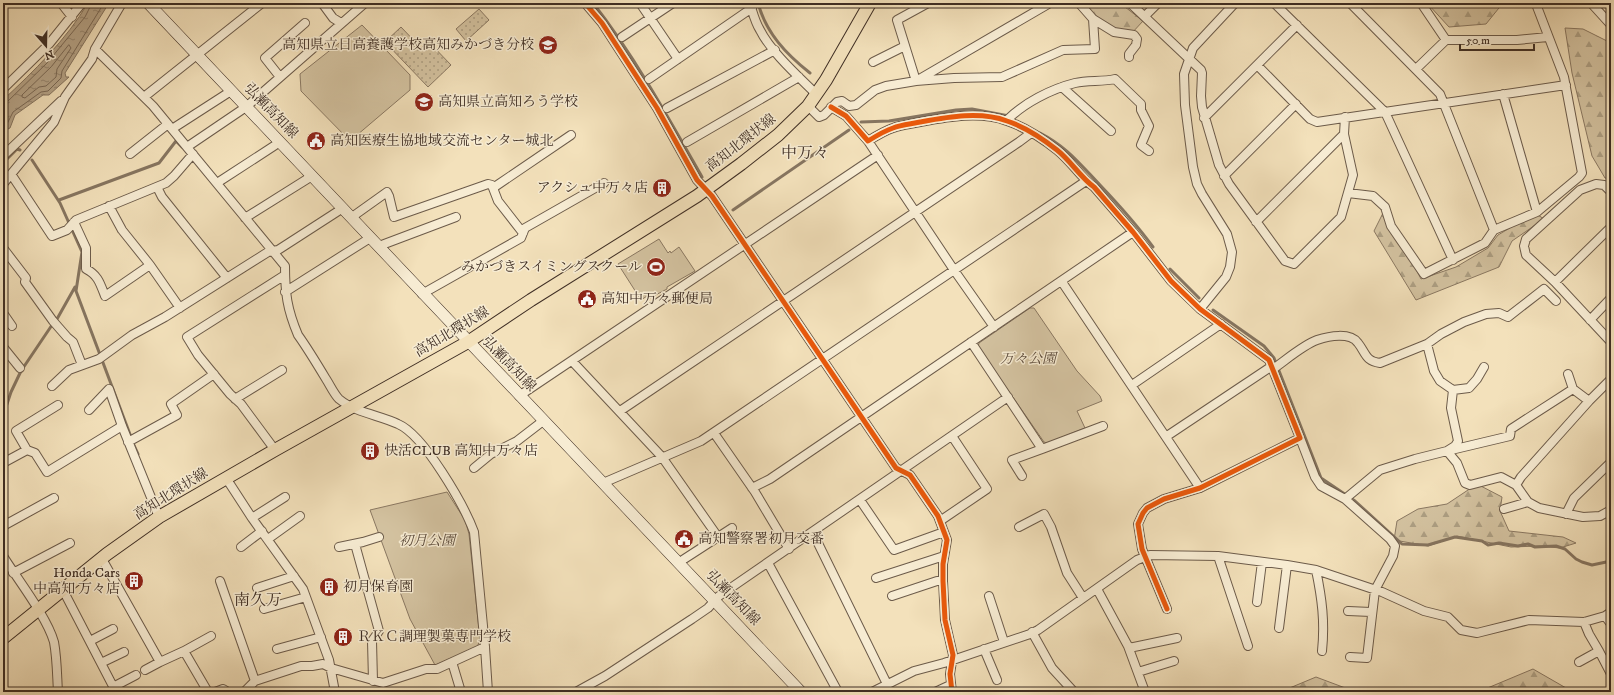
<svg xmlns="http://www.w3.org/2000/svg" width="1614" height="695" font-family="'IM FELL DW Pica','Noto Serif JP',serif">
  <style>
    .grass { fill: url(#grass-dots); stroke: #8a7862 }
    .forest { fill: url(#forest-firs); stroke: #8a7862 }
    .green { fill: #d4c3a1; stroke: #8a7862 }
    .water { fill: url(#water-ripples); stroke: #867560 }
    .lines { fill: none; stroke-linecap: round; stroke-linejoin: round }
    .shore { stroke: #7a6956; stroke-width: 1 }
    .stream { stroke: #867560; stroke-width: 3 }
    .minor-casing { stroke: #6c5b4a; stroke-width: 10 }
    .secondary-casing { stroke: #3f2e24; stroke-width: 12 }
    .primary-casing { stroke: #3f2e24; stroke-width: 14 }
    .minor { stroke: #f7ecd3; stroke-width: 8 }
    .secondary { stroke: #f7ecd3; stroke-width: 11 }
    .primary { stroke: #f3e1bb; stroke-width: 12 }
    .cycleway-casing { stroke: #f7ecd3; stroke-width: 8 }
    .cycleway { stroke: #e8590c; stroke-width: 5 }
    .labels { text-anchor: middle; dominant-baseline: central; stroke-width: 3; stroke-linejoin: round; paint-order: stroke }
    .poi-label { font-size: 14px; fill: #3f2e24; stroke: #f7ecd3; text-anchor: start }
    .street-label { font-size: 14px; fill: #3f2e24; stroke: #f7ecd3 }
    .park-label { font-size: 14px; font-style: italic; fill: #5d4c3d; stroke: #f7ecd3 }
    .quarter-label { font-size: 16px; fill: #3f2e24; stroke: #f7ecd3 }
  </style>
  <defs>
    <pattern id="grass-dots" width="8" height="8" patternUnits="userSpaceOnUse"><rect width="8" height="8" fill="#d4c3a1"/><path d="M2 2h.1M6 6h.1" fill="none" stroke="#ad9f83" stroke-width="1.8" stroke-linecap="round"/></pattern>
    <pattern id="forest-firs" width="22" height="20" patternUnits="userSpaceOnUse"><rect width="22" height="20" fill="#d4c3a1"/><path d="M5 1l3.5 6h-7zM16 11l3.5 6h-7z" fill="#ad9f83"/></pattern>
    <pattern id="water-ripples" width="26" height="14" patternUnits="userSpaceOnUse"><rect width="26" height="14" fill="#b6a488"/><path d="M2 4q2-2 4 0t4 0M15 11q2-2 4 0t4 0" fill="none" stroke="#95866f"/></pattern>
  </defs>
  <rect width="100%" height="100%" fill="#f3e1bb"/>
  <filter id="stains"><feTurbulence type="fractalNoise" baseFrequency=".005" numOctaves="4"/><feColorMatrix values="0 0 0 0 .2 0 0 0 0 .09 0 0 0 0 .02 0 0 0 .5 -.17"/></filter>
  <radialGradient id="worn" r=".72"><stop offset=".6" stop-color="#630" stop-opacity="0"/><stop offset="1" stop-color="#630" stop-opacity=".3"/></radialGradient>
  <!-- grass -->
  <path class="grass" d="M479,9L489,20L466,41L456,29Z
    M401,27L421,48L428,41L451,65L428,87L385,42Z"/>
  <!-- forest -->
  <path class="forest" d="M1083,3H1120L1143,21L1131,34L1101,23Z
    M1427,3H1503L1486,24L1449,27Z
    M1565,28L1583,29L1611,43V179L1605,178L1592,156L1572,73Z
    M1385,209L1421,279L1456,267L1488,248L1498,235L1535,213L1544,219L1512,241L1499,267L1416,300L1374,231Z
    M1477,484L1502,497L1500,511L1509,531L1563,537L1576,543L1560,548L1540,546L1511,547L1457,536L1428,546L1394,540L1397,521L1418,509L1447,504Z
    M1533,669L1573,692H1478Z
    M1316,677L1356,692H1280Z"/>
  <!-- green -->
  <path class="green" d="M362,25L410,75V90L350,141L301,91L300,74Z
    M659,239L668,253L670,251L671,253L679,247L695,271L667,287V289L650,298L647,296L641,300L618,264Z
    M1030,308H1034L1077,371L1100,396L1102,401L1077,411L1085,428L1047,443L1044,442L978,347L979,343Z
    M447,492L465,520L469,534L480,639L477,648L435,665L410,619L370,510Z"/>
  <!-- water -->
  <path class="water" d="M88,3H109L65,73L66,77H69L49,95H43L15,115L10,128L6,130V137L3,140V100C34,71 66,40 88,3Z"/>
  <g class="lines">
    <!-- shore -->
    <path class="shore" d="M69,45L71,48L57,69L56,77L46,86L39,87L25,98L22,97V95L51,67Z
      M3,103L7,102L47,63L85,17L92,3
      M3,127L7,124L13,112L41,92L48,91L61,78L62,71L104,3"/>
    <!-- stream -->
    <path class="stream" d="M593,3C635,57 668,117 702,177
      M758,3C766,33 786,54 810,73
      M861,122L889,121L956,110L972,109L1009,116
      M1040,133C1067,147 1079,163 1100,185C1119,205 1137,225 1153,247
      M32,160L60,203L82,252L76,291L131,437
      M3,163L17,149L20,150
      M59,200L159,163L176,141L182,147
      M733,210L849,130
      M1170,269L1199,298
      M1213,310L1264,346L1274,358L1321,478L1355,501L1402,544L1428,545L1455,537L1482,541L1488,545L1499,543L1518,546L1528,544L1535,547L1556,546L1565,549L1576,559L1582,562L1592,565L1611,561
      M57,319L75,287
      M3,416L11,392L21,371L52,325
      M133,443L138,454"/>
    <defs>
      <path id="minor" d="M61,3L72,17
        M322,3L333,18L341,23
        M585,3L602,23L657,108L697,180L712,196L896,468L910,475L938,516L947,540L943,564V581L945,620L953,655L950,674L952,692
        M640,3L678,59
        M928,3L897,20L916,81L954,78L1002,77L1063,50L1095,49L1093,19L1079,3
        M1130,3L1201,70L1202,73L1201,96L1202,107L1219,165L1229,184L1285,261L1294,264L1341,217L1353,175L1344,134L1345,117
        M1274,3L1385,112L1453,260
        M1350,3L1440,94L1494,230
        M1421,3L1446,40H1517L1548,37
        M1591,3L1611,25
        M750,4C753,13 755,22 760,30C771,52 798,76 816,94
        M1145,16L1158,3
        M1093,19L1114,32L1134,35L1137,39L1136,45L1129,54V57
        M622,37L673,3
        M95,49L153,106L285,266C285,293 287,309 298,335C308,349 317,364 326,379C330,385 334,394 339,399C356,413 379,415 398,424C424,435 464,505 474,532L485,647L488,692
        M873,62L905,46
        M1257,65L1310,119L1317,122L1566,85
        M1416,69L1446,40
        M280,77L265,58L305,23
        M649,79L752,8
        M1062,87L1111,131
        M3,89L49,44L82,3
        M1503,94L1537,212
        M144,97L262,3
        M808,106L819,117L824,115L837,102L842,101L849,106L856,105L875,90L886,86L916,81L1050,3
        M831,107L846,116L868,141C876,136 884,131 893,128C901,125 911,124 920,122C948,117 980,111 1007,121C1025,127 1043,139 1057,150C1071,161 1080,177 1094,187L1133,232L1171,281L1200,309L1269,360L1300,438L1200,488L1164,499L1147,508L1143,513L1138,524L1142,549L1167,609
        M667,108L775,50
        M1204,118L1297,25
        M1007,120C1024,103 1051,89 1075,83C1088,80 1102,82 1115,79L1141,104V110L1149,126L1141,145L1149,151
        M172,129L231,91
        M868,141L954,270L994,327
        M687,142L799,77
        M187,147L246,107L365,3
        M130,154L168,124
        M3,156L61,101
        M11,174L52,236L67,230L76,220L166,183L174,176L193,154
        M1224,176L1296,104
        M217,183L280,142
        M3,184L54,122L65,97L92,59L95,49L122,3
        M157,187L162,197L227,278
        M1611,192L1604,185L1596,184L1580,190L1526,239L1524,246L1526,255L1555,282L1611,342
        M1348,193L1373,196L1385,207L1391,226L1424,274L1485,243L1494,230L1537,212L1579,177L1582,173L1564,77L1536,4L1540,3
        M109,206L122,230L150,265L180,308
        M352,217L387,192L389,196L394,217L488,184L492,185L493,188
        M245,218L312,176
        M74,222L86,248V269C98,275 100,283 105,296L150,265
        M1256,222L1344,134
        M523,233L498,201L493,188L571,135
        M379,246L456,217
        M3,248L26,278L25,282L53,321L67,337L73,342L82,365
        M1062,282L1200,488
        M1555,282L1611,227
        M285,292L370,238
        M422,294L521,238L525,228L604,183
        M1200,309L1226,277L1230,267L1232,252L1227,234L1202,194L1197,184L1193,167L1185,105L1184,74L1193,48L1235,3
        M3,313L12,326
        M1590,320L1611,298
        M971,342L1042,449L1103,426
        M1427,344L1434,371L1440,381L1453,390L1469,388L1477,379L1484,367
        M3,347L20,368
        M572,361L662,457L718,537
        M1273,369C1286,360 1303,345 1317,340C1329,336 1350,332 1358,343C1366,353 1365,361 1380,363L1427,344L1441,334L1464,322L1486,314L1499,313L1508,317L1544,289L1556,301
        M1568,374L1573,389
        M1611,379L1589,401L1521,477L1516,485L1528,502L1539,508L1583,517L1600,516L1611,510
        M1132,385L1221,324
        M52,386L69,370L99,359L132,335L165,317L268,252L278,250L343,208
        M519,396L878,155
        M235,399L282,370
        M89,410L109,389L122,426L159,517
        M620,411L1019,142L1031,133
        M714,433L755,492L789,549
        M1167,436L1272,366
        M1300,438L1315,477L1321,486L1345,499L1390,539L1395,546L1393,556L1375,590L1367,658L1350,657
        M128,442L177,415L171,404L214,374
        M27,450L16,431L58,405
        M275,450L241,404L230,394L198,355L187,337L285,275
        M3,463L27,450L35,453L47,472L122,426
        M474,468L491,454L517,441L543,421
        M1022,476L1012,460L1042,449
        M226,478L252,518L303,589L329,660L335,692
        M603,483L701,441L1086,181
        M1516,485L1501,477L1470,485L1465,483L1457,463L1447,451L1510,436L1511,429L1573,389L1589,401
        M752,488L770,479L1133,232
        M1345,499L1380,470L1415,459L1447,451L1455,446L1458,441L1451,408L1453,390
        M860,500L894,550L944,532
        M1504,509L1528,502
        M1566,514L1574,498L1611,462
        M252,518L285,497
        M940,521L987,489L952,436
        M3,526L54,498
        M1019,527L1044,514L1051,527L1067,573L1083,598
        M813,533L887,684
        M268,539L300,516
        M355,544L379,631L372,641L373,681
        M241,547L262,531
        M339,547L363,542L379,537
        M3,556C18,580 47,617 54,642C57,658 57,676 58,692
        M1218,556L1248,646
        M102,559L160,662L184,651L208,692
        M678,563L732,528
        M768,563L838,692
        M1316,570C1322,599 1325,622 1322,651
        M13,573L70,543
        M876,578L944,556
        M220,581L255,681
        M257,588L294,576
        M1097,589L1128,646L1145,692
        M63,590L116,692
        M892,596L937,581H943
        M989,596L1004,642
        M1257,602L1262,562
        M264,609L306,597
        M1348,611L1371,612
        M1605,616L1611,624
        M1279,628L1287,565
        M1032,632L1052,668L1074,692
        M90,641L113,629
        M1129,648L1177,638
        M277,649L321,637
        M984,649L997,680
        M184,651L211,636
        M1599,651L1611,674
        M452,662L461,692
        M1579,662L1599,651L1589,634L1584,622
        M101,663L124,652
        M145,670L160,662
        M1138,672L1174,661
        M113,687L136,675
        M215,692L223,689L228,692
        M244,692L255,681L301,666H312L323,664L331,668L383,683L426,669H437L485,647
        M576,692L605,676L692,619L708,608L719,596L1008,397
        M872,692L914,671L944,663L1030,634L1038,630L1137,560L1150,555L1218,556L1287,565L1316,570L1382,592L1424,611L1448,617L1461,630L1477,633L1529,620L1584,622L1605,616L1611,612
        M935,692L950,685"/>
      <path id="secondary" d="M148,3L801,692"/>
      <path id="primary" d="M3,638L107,554L159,517L275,450L468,342L531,300L697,196L741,164L778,135L808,106L826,80L870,3"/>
    </defs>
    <!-- minor casing -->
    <use href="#minor" class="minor-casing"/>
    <!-- secondary casing -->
    <use href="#secondary" class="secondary-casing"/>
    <!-- primary casing -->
    <use href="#primary" class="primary-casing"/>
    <!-- minor -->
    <use href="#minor" class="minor"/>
    <!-- secondary -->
    <use href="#secondary" class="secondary"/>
    <!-- primary -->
    <use href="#primary" class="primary"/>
    <defs>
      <path id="cycleway" d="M585,3L602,23L657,108L697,180L712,196L896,468L910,475L938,516L947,540L943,564V581L945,620L953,655L950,674L952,692
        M831,107L846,116L868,141C876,136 884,131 893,128C901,125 911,124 920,122C948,117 980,111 1007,121C1025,127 1043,139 1057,150C1071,161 1080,177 1094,187L1133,232L1171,281L1200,309L1269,360L1300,438L1200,488L1164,499L1147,508L1143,513L1138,524L1142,549L1167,609"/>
    </defs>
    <!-- cycleway casing -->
    <use href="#cycleway" class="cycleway-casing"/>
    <!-- cycleway -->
    <use href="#cycleway" class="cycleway"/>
  </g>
  <!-- icons -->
  <defs>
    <symbol id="school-disc" viewBox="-11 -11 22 22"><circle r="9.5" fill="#8f2418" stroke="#f7ecd3"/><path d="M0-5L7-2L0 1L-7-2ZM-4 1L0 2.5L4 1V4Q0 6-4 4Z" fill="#fff"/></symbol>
    <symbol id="civic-disc" viewBox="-11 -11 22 22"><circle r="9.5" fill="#8f2418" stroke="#f7ecd3"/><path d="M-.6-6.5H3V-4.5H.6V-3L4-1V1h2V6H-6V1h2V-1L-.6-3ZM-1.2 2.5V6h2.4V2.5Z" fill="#fff"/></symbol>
    <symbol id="building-disc" viewBox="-11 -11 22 22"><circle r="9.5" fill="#8f2418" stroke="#f7ecd3"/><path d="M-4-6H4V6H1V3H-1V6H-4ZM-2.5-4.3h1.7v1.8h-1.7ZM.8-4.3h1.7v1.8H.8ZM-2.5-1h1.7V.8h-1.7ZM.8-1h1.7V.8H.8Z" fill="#fff"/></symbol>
    <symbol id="stadium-disc" viewBox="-11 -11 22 22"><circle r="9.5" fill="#8f2418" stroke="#f7ecd3"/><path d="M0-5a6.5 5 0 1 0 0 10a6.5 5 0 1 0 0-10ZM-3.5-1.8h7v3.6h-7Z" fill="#fff"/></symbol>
  </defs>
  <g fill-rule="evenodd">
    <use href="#school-disc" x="537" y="34" width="22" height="22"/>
    <use href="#school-disc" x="413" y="91" width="22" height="22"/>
    <use href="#civic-disc" x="305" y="130" width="22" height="22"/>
    <use href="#building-disc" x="651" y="177" width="22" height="22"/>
    <use href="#stadium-disc" x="645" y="256" width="22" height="22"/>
    <use href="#civic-disc" x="576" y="288" width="22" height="22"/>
    <use href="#building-disc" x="359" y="440" width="22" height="22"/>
    <use href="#civic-disc" x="673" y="528" width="22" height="22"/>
    <use href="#building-disc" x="123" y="570" width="22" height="22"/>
    <use href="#building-disc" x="318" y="576" width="22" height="22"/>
    <use href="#building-disc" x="332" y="626" width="22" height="22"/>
  </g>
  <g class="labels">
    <!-- poi labels -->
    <g class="poi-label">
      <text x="534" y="45" text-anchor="end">高知県立日高養護学校高知みかづき分校</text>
      <text x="438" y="102">高知県立高知ろう学校</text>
      <text x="330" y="141">高知医療生協地域交流センター城北</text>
      <text x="648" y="188" text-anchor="end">アクシュ中万々店</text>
      <text x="642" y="267" text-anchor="end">みかづきスイミングスクール</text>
      <text x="601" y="299">高知中万々郵便局</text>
      <text x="384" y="451">快活CLUB 高知中万々店</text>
      <text x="698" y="539">高知警察署初月交番</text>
      <text x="120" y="573" text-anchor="end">Honda Cars<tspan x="120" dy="16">中高知 万々店</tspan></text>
      <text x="343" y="587">初月保育園</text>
      <text x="357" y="637">ＲＫＣ調理製菓専門学校</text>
    </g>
    <!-- street labels -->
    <g class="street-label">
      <text transform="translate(271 111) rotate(46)">弘瀬高知線</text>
      <text transform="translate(741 143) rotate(-38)">高知北環状線</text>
      <text transform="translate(452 332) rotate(-31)">高知北環状線</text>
      <text transform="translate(509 364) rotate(46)">弘瀬高知線</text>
      <text transform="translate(171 494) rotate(-32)">高知北環状線</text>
      <text transform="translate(733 598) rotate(46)">弘瀬高知線</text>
    </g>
    <!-- park labels -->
    <g class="park-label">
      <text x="1028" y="359">万々公園</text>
      <text x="427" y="541">初月公園</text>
    </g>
    <!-- quarter labels -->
    <g class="quarter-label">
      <text x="805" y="153">中万々</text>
      <text x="258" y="600">南久万</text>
    </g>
  </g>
  <!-- margin -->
  <rect width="1614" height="695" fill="none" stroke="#f3e1bb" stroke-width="16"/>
  <rect x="4" y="4" width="1606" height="687" fill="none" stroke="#3f2e24" stroke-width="2"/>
  <rect x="8" y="8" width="1598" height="679" fill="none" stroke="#3f2e24"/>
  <!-- north arrow -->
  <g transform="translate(46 46) rotate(160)" stroke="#f7ecd3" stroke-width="3" paint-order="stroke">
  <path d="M0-3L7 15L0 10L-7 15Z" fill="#3f2e24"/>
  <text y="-6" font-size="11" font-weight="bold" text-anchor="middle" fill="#3f2e24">N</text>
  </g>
  <!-- scale -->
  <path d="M1460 44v6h74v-6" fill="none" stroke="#3f2e24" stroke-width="2"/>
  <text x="1466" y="44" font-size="12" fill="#3f2e24" stroke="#f7ecd3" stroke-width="3" paint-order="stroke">50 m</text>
  <rect width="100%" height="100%" filter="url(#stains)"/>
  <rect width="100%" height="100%" fill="url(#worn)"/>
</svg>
